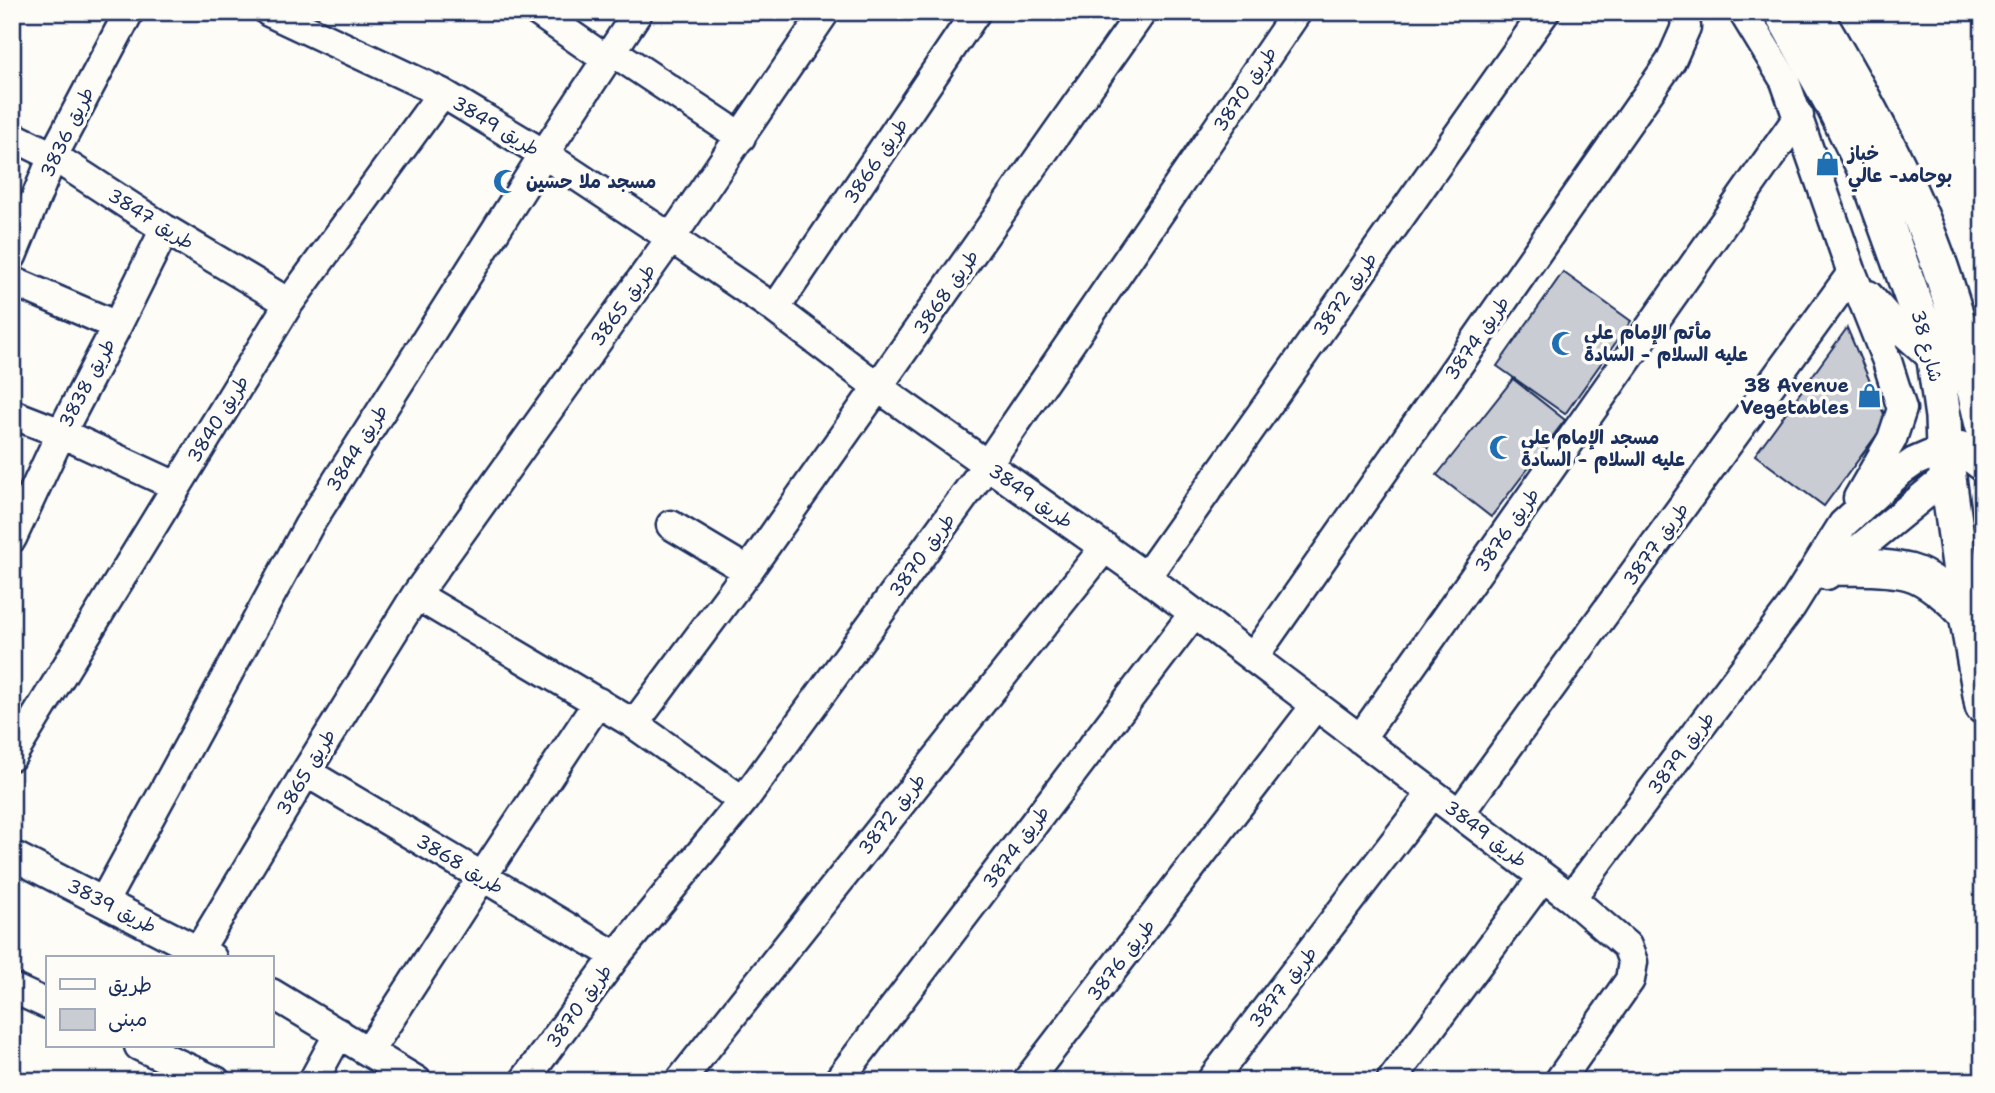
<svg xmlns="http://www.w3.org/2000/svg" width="1995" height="1093" font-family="'Shantell Sans','Playpen Sans Arabic',sans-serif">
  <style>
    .building { fill: #c9ccd3; stroke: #1b2f5e; stroke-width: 2 }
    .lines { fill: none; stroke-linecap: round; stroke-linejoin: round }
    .minor-casing { stroke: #1b2f5e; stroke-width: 33 }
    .tertiary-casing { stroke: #1b2f5e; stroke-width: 40 }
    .minor { stroke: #fdfcf7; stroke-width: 28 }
    .tertiary { stroke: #fdfcf7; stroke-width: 35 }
    .labels { text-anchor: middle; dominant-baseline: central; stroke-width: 7; stroke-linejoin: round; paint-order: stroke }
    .street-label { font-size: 19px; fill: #1b2f5e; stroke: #fdfcf7 }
    .poi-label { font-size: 19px; font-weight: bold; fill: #1b2f5e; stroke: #fdfcf7; text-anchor: start }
  </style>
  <rect width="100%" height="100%" fill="#fdfcf7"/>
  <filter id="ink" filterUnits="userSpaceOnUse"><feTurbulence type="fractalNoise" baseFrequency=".0143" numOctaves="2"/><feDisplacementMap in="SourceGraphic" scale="14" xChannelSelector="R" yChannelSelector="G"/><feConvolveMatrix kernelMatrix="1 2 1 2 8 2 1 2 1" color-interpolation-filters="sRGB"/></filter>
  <g filter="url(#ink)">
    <!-- building -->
    <path class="building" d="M1563,272L1631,321L1565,414L1497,366Z
      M1847,328L1887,421L1824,506L1755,455Z
      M1513,379L1565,420L1491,517L1437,475Z"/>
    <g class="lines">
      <defs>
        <path id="minor" d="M269,12L442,93L544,154L671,238L775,309L879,388L1146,577L1571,898L1627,946L1633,962L1630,980L1559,1081
          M538,12L607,60
          M1743,12L1785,81L1852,273L1887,361L1902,409L1892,439L1858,498
          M612,51L741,137
          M12,136L53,156L165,229L289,303
          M12,256L53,156L129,12
          M12,281L117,326
          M1868,295L1890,320L1935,360
          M775,309L976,12
          M12,414L61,433L176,486
          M671,525L748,571
          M12,538L61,433L117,326L165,229
          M1827,575L1949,475
          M1146,577L1545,12
          M416,595L634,724L743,801
          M1253,658L1671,61L1686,27L1684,12
          M634,724L748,571L1142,12
          M1360,739L1799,116
          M12,756L289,303L442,93
          M306,772L616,956
          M1459,814L1852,273
          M12,855L212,958
          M1571,898L1791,607L1843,524L1901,471L1914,462L1944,449
          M104,901L309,525L544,154L638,12
          M199,950L306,772L416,595L671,238L825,12
          M12,988L47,1004
          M271,993L417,1081
          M139,1046L216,1081
          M369,1051L482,877L598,702
          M313,1081L339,1033
          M524,1081L616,956L743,801L987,465L1297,12
          M680,1081L1105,547
          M838,1081L1194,613
          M1027,1081L1316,705
          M1211,1081L1432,793
          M1391,1081L1543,877"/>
        <path id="tertiary" d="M1782,12L1833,104L1869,177L1935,360L1943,417L1944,449L1967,615L1983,706
          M1813,12C1852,78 1890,145 1920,215C1949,282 1967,354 1983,425
          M1944,449C1961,447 1970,452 1983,463
          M1836,567C1860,568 1886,566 1909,572C1928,577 1954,599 1967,615"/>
      </defs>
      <!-- minor casing -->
      <use href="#minor" class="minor-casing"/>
      <!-- tertiary casing -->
      <use href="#tertiary" class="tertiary-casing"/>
      <!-- minor -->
      <use href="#minor" class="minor"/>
      <!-- tertiary -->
      <use href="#tertiary" class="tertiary"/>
    </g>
  </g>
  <!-- icons -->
  <defs>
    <symbol id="shop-bare" viewBox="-9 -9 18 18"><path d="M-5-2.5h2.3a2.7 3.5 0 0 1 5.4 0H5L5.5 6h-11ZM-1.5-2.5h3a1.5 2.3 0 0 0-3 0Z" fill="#1f6fb2" stroke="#fdfcf7" stroke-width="2.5" paint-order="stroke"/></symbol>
    <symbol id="mosque-bare" viewBox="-9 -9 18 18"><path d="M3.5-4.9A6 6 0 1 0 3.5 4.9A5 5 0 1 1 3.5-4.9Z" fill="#1f6fb2" stroke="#fdfcf7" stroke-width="2.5" paint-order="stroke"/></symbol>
  </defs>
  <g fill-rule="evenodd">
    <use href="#shop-bare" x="1810" y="146" width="35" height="35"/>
    <use href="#mosque-bare" x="488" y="164" width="35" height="35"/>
    <use href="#mosque-bare" x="1546" y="326" width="35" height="35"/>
    <use href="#shop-bare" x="1852" y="378" width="35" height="35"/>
    <use href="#mosque-bare" x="1484" y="430" width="35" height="35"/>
  </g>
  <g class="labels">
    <!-- street labels -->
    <g class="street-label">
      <text transform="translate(1245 89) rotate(-56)">طريق 3870</text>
      <text transform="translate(496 126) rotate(31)">طريق 3849</text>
      <text transform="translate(67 132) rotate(-64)">طريق 3836</text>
      <text transform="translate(876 161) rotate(-56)">طريق 3866</text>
      <text transform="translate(151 219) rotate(32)">طريق 3847</text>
      <text transform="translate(946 292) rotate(-55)">طريق 3868</text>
      <text transform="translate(1345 294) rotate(-55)">طريق 3872</text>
      <text transform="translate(623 305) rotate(-54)">طريق 3865</text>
      <text transform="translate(1477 338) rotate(-55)">طريق 3874</text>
      <text transform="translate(1927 346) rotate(75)">شارع 38</text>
      <text transform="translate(87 383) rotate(-62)">طريق 3838</text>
      <text transform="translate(218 419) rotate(-58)">طريق 3840</text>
      <text transform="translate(357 448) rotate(-58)">طريق 3844</text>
      <text transform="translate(1031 496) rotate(35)">طريق 3849</text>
      <text transform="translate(1507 530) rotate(-55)">طريق 3876</text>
      <text transform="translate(1656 544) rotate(-54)">طريق 3877</text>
      <text transform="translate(922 555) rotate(-54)">طريق 3870</text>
      <text transform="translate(1681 753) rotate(-53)">طريق 3879</text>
      <text transform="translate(306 772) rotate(-59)">طريق 3865</text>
      <text transform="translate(892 814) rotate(-52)">طريق 3872</text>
      <text transform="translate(1486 834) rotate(37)">طريق 3849</text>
      <text transform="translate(1016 847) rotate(-53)">طريق 3874</text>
      <text transform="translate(460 864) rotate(31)">طريق 3868</text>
      <text transform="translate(112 906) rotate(27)">طريق 3839</text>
      <text transform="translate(1121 960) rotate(-52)">طريق 3876</text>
      <text transform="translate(1283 987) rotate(-52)">طريق 3877</text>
      <text transform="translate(579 1006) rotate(-54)">طريق 3870</text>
    </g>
    <!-- poi labels -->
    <g class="poi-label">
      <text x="1848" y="153">خباز<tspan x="1848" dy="22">بوحامد- عالي</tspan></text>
      <text x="526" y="181">مسجد ملا حسين</text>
      <text x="1584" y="332">مأتم الإمام علي<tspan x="1584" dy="22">عليه السلام - السادة</tspan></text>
      <text x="1849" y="385" text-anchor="end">38 Avenue<tspan x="1849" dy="22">Vegetables</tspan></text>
      <text x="1521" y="437">مسجد الإمام علي<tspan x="1521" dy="22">عليه السلام - السادة</tspan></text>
    </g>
  </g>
  <!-- margin -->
  <rect width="1995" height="1093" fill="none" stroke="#fdfcf7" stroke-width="42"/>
  <rect x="21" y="21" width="1953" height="1051" fill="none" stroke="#1b2f5e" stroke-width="2.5" filter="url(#ink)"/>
  <!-- legend -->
  <rect x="46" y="956" width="228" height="91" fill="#fdfcf7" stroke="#a3aaba" stroke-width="2"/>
  <rect x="60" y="979" width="35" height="10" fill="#fdfcf7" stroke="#a3aaba" stroke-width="2"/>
  <text x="108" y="992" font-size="21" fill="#1b2f5e">طريق</text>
  <rect x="60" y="1009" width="35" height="21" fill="#c9ccd3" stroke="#a3aaba" stroke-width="2"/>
  <text x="108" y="1026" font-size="21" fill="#1b2f5e">مبنى</text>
</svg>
